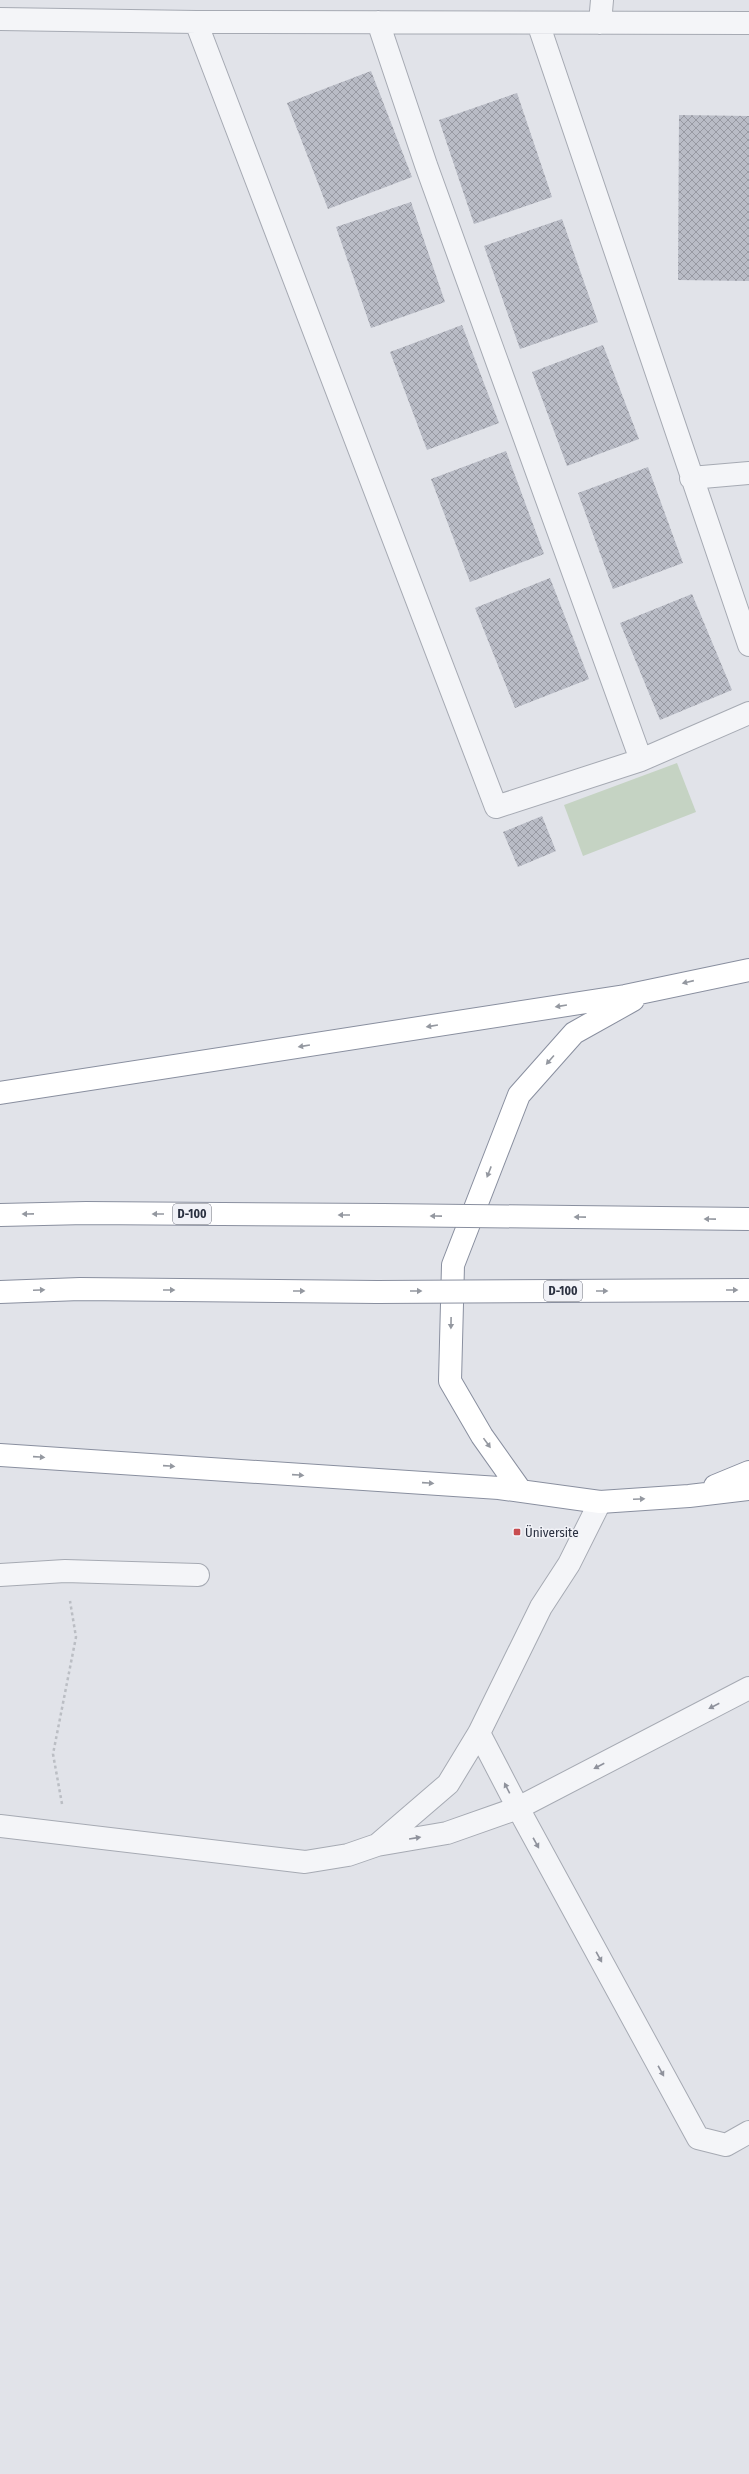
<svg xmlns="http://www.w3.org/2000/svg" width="749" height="2474" font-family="'Fira Sans Condensed',sans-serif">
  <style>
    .park { fill: #c5d3c3 }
    .building { fill: url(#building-cross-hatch) }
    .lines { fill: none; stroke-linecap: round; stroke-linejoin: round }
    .minor-casing { stroke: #a6aab3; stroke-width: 24 }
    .highway-casing { stroke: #898f9f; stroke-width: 24 }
    .path { stroke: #bbbec4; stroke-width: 2.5; stroke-dasharray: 3 3; stroke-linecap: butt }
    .minor { stroke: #f4f5f8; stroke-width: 22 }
    .highway { stroke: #fff; stroke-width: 22 }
    .highway-bridge-casing { stroke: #898f9f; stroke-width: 24; stroke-linecap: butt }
    .highway-bridge { stroke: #fff; stroke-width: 22 }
    .oneway { fill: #9498a0 }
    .oneway2 { fill: #8f929c }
    .poi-dot { fill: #c84d50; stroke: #f1f2f7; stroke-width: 1.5 }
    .labels { text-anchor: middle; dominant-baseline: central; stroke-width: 3; stroke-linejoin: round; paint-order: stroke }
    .shield { fill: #f1f2f7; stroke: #666a77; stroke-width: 1 }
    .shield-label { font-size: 12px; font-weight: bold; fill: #2a3040 }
    .poi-label { font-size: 13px; fill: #2a3040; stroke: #f1f2f7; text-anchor: start }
  </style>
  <defs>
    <pattern id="building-cross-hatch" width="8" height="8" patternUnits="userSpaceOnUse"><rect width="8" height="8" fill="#b9bcc6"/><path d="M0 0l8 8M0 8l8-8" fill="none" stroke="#9799a2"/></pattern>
  </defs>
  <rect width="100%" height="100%" fill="#e1e3e9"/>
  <!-- park -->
  <path class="park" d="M677,763L696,812L583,856L564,805Z"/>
  <!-- building -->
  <path class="building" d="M371,71L412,177L328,209L287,103Z
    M517,93L552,197L474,224L439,120Z
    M679,115L749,116V281L678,280Z
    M411,202L445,302L371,328L336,227Z
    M562,219L598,322L520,349L484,246Z
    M462,325L499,423L427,450L390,352Z
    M603,345L639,439L567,466L532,372Z
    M506,451L544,554L470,582L431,479Z
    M648,467L683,563L613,589L578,493Z
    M550,578L589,679L515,708L475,608Z
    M692,594L732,690L660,720L620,623Z
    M542,816L556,851L518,867L503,832Z"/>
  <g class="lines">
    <defs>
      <path id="minor" d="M0,19L196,22L749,23
        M196,22L496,807L641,760L749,713
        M378,22L426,165L641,760
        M538,23L749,645
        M600,23L602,0
        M691,478L749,473
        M0,1575L65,1571L198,1575
        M749,1688L518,1808L698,2138L726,2145L749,2132
        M0,1826L305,1862L348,1855L377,1845L448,1784L479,1733L541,1607L569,1564L600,1502
        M377,1845L447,1833L518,1808L479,1733"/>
      <path id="highway" d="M0,1093L625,996L749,970
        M0,1215L86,1213L383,1215
        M0,1292L80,1289L377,1292
        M0,1455L499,1488L600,1502L689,1496L749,1489
        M715,1486L749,1472
        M521,1491L482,1436L450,1381L453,1265L519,1095L574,1033L633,1000"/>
    </defs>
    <!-- minor casing -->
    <use href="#minor" class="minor-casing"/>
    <!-- highway casing -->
    <use href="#highway" class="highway-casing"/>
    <!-- path -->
    <path class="path" d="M62,1804L53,1754L76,1637L70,1601"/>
    <!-- minor -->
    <use href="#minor" class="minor"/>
    <!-- highway -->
    <use href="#highway" class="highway"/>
    <defs>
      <path id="highway-bridge" d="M383,1215L749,1219
        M377,1292L749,1290"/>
    </defs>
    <!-- highway-bridge casing -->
    <use href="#highway-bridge" class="highway-bridge-casing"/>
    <!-- highway-bridge -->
    <use href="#highway-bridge" class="highway-bridge"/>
  </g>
  <!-- one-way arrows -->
  <defs><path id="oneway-solid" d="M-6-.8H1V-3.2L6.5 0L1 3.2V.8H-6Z"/></defs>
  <g class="oneway">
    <use href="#oneway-solid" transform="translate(688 982) rotate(167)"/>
    <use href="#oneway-solid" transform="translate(561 1006) rotate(171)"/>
    <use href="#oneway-solid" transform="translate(432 1026) rotate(171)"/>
    <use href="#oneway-solid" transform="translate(304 1046) rotate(171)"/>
    <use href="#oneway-solid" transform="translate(550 1060) rotate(131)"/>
    <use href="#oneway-solid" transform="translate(489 1172) rotate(111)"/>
    <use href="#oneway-solid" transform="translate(28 1214) rotate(179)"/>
    <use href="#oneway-solid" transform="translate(158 1214) rotate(-180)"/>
    <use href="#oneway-solid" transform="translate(344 1215) rotate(-180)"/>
    <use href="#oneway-solid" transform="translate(436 1216) rotate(-179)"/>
    <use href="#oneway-solid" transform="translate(580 1217) rotate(-179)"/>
    <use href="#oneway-solid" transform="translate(710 1219) rotate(-179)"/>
    <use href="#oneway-solid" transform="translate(39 1290) rotate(-2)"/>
    <use href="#oneway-solid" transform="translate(169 1290)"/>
    <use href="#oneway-solid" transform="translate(732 1290)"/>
    <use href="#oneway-solid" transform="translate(299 1291)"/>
    <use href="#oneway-solid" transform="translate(416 1291)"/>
    <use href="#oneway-solid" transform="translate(602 1291)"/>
    <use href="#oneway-solid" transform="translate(451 1323) rotate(91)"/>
    <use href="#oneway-solid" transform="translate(487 1443) rotate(54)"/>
    <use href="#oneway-solid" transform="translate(39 1457) rotate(4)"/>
    <use href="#oneway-solid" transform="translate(169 1466) rotate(4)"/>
    <use href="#oneway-solid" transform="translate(298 1475) rotate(4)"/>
    <use href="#oneway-solid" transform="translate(428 1483) rotate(4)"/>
    <use href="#oneway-solid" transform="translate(639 1499) rotate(-3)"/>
  </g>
  <g class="oneway2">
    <use href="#oneway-solid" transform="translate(714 1706) rotate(153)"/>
    <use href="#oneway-solid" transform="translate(599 1766) rotate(152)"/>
    <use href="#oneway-solid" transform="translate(507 1788) rotate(-117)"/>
    <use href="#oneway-solid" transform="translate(415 1838) rotate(-9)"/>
    <use href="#oneway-solid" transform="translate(536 1843) rotate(61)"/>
    <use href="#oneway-solid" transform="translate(599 1957) rotate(61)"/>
    <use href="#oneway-solid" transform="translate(661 2071) rotate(61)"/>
  </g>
  <!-- markers -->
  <rect class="poi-dot" x="513" y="1528" width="8" height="8" rx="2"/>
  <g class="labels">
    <!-- shield labels -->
    <g class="shield">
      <rect x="173" y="1204" width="38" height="20" rx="3"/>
      <rect x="544" y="1281" width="38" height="20" rx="3"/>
    </g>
    <g class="shield-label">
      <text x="192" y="1214">D-100</text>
      <text x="563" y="1291">D-100</text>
    </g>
    <!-- poi labels -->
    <g class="poi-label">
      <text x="525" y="1532">Üniversite</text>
    </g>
  </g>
</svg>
